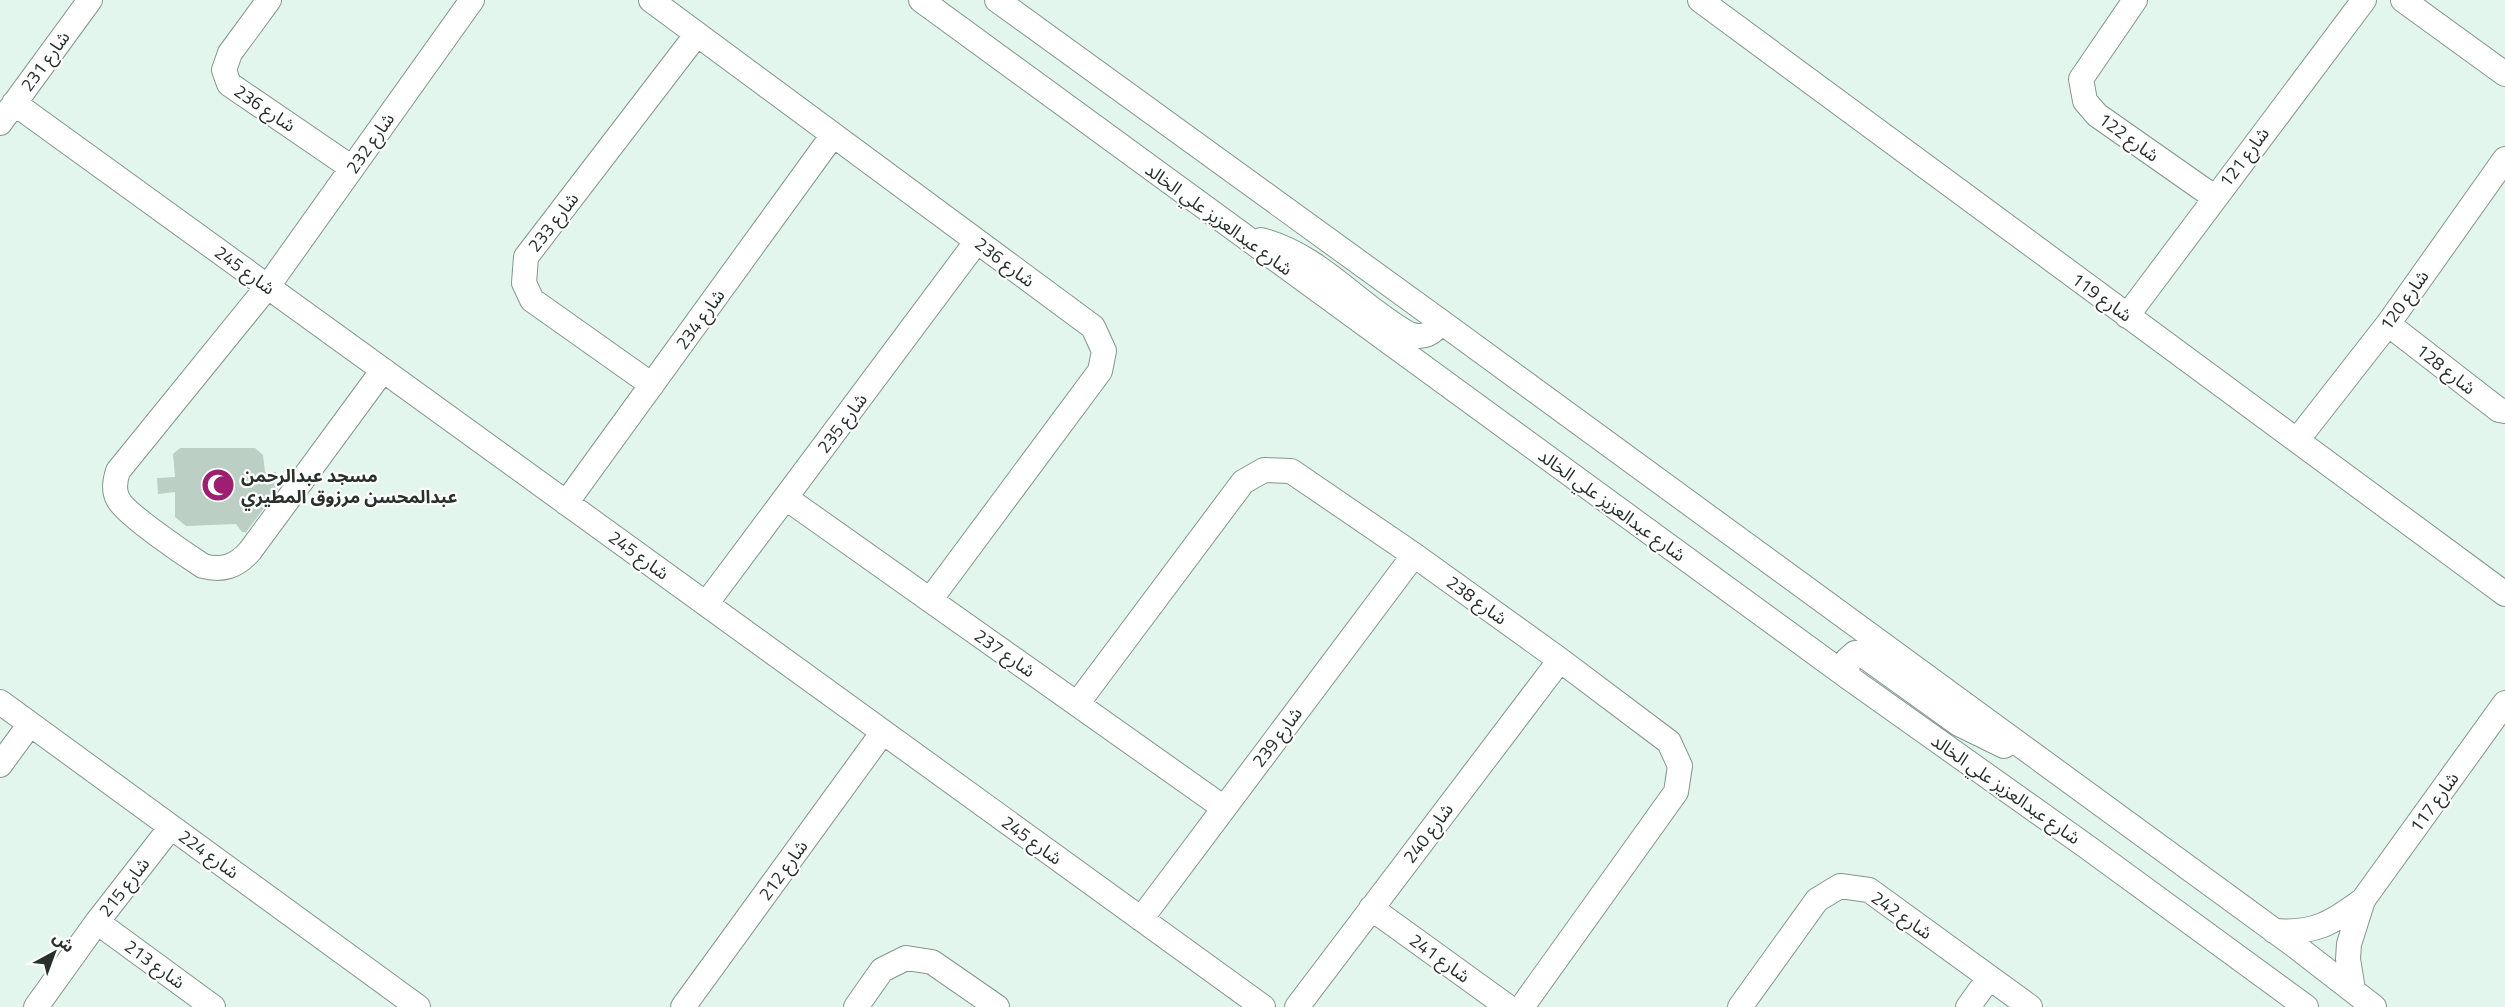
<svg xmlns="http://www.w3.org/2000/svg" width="2505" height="1007" font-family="'Titillium Web','Noto Sans Arabic',sans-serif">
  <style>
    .building { fill: #bbcfc5 }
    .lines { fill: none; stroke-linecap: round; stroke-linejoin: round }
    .minor-casing { stroke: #83968e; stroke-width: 26 }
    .minor { stroke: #fff; stroke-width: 24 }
    .labels { text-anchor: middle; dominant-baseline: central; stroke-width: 4.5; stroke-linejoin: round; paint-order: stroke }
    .street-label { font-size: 18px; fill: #28302c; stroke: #fff }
    .poi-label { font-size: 18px; font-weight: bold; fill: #28302c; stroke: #fff; text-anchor: start }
  </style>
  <rect width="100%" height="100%" fill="#e2f6ed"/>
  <!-- building -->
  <path class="building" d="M180,448H255L263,455L265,472H276L278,489L267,500V504L246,532H242L236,524L186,526L175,517V492L158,494L157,478L175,477L173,454Z"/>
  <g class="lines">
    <defs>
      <path id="minor" d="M269,0L230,53L224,70L229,84L352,168
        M651,0L1093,327L1104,351L1100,371L930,600
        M921,0L1848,677L2090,849L2306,1007
        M997,0L1440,321L2294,945L2374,1007
        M1700,0C1968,198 2238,394 2505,594
        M2135,0L2081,79L2085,101L2097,115L2214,197
        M2403,0L2505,74
        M14,103L1263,1007
        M0,123L90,0
        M1261,240C1321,256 1357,305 1409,334C1423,339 1434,334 1440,321
        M2127,316L2364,0
        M2388,324L2499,410L2505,411
        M383,370L250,551C236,567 222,571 203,566C186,555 125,514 118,499C113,490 115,480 118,471L268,286L472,0
        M652,385L532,300L524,283L526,257L697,34
        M2298,439L2388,324L2505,159
        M786,498L1224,808
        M566,503L833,135
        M706,604L977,241
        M1848,677L1847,660L1855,653H1860L1959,724L2004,746
        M0,702L418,1007
        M1077,704L1243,482L1264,470L1291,471L1414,555L1560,660L1669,742L1680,766L1676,792L1522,1007
        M0,765L30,724
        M1371,908L1508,1007
        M1141,919L1414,555
        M97,922L213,1007
        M2274,931C2315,934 2332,923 2363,900
        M2353,990L2348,959L2349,944L2363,900L2505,703
        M36,1007L97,922L171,827
        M683,1007L883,732
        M856,1007L882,970L906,958L932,962L997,1007
        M1297,1007L1560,660
        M1740,1007L1817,900L1840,886L1869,890L2030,1007
        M1968,1007L1989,978"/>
    </defs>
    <!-- minor casing -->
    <use href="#minor" class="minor-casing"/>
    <!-- minor -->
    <use href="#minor" class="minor"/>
  </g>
  <!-- icons -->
  <defs>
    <symbol id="mosque-disc" viewBox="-11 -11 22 22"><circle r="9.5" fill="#9e1f72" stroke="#fff"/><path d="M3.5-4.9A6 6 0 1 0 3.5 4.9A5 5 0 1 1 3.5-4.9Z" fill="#fff"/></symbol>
  </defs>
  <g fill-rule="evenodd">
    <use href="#mosque-disc" x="199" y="466" width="38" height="38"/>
  </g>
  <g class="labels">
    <!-- street labels -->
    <g class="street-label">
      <text transform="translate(45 61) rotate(-54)">شارع 231</text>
      <text transform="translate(265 108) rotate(34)">شارع 236</text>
      <text transform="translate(2129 137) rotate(36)">شارع 122</text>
      <text transform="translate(370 143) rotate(-55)">شارع 232</text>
      <text transform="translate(2244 157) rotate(-53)">شارع 121</text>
      <text transform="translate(1219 219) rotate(36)">شارع عبدالعزيز علي الخالد</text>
      <text transform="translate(553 222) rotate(-52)">شارع 233</text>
      <text transform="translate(1005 262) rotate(37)">شارع 236</text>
      <text transform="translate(245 270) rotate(36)">شارع 245</text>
      <text transform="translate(2102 297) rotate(36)">شارع 119</text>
      <text transform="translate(2404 300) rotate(-54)">شارع 120</text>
      <text transform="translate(700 319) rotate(-54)">شارع 234</text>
      <text transform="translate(2446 369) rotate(38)">شارع 128</text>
      <text transform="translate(842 423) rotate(-53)">شارع 235</text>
      <text transform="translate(1612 505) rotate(36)">شارع عبدالعزيز علي الخالد</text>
      <text transform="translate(639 555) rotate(36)">شارع 245</text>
      <text transform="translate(1477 600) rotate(36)">شارع 238</text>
      <text transform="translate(1005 653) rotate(35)">شارع 237</text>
      <text transform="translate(1277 737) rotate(-53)">شارع 239</text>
      <text transform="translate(2006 789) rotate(35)">شارع عبدالعزيز علي الخالد</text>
      <text transform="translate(2434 802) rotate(-54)">شارع 117</text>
      <text transform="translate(1428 833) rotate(-53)">شارع 240</text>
      <text transform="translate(1032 840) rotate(36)">شارع 245</text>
      <text transform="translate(209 854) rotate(36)">شارع 224</text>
      <text transform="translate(783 870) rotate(-54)">شارع 212</text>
      <text transform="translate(124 887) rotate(-52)">شارع 215</text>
      <text transform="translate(1902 915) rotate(35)">شارع 242</text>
      <text transform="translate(1440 958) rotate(36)">شارع 241</text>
      <text transform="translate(155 964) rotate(36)">شارع 213</text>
    </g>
    <!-- poi labels -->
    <g class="poi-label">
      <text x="241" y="475">مسجد عبدالرحمن<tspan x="241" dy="21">عبدالمحسن مرزوق المطيري</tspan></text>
    </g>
  </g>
  <!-- north arrow -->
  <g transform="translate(54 953) rotate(41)" stroke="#ffffff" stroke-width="4.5" paint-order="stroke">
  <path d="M0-4.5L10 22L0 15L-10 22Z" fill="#28302c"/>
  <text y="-9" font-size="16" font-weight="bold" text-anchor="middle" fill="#28302c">ش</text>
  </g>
</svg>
